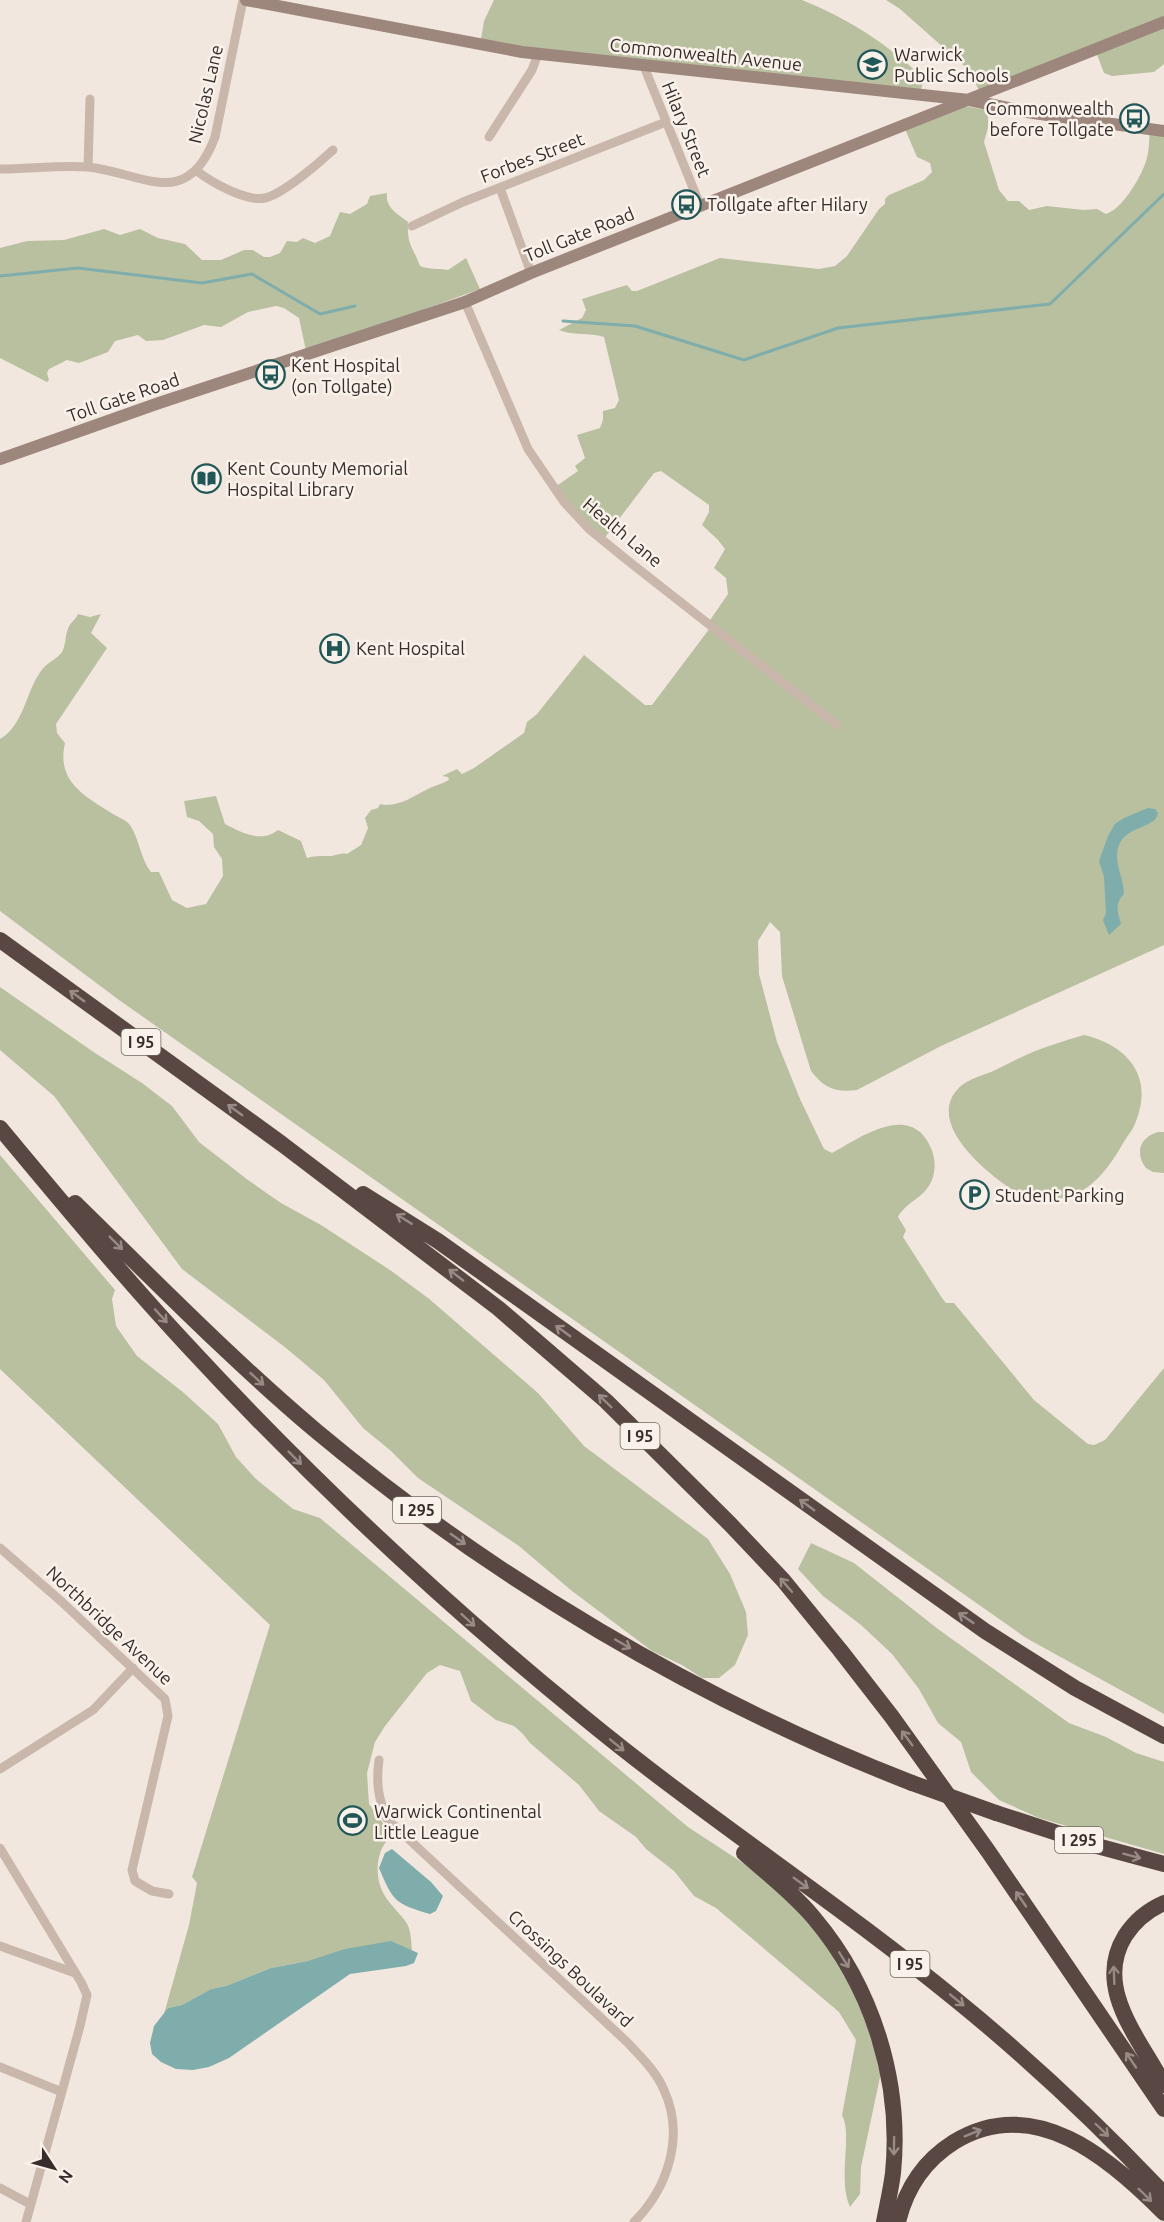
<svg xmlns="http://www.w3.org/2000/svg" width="1164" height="2222" font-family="Ubuntu,sans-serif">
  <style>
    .green { fill: #b8c09f }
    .water { fill: #7fadac }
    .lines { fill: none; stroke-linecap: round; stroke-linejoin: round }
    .stream { stroke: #7fadac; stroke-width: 3 }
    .street { stroke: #c9b7ab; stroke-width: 9 }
    .secondary { stroke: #9d867c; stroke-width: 12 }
    .highway { stroke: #584742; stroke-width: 16 }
    .highway-bridge { stroke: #584742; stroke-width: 16 }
    .oneway { stroke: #988b86 }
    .labels { text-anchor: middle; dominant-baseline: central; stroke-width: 5; stroke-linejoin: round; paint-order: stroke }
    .shield { fill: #f9f2eb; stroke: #726864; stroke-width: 1.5 }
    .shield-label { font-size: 16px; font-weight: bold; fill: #382d2a }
    .street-label { font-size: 18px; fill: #382d2a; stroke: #f9f2eb }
    .poi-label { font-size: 18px; fill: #382d2a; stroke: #f9f2eb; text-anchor: start }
  </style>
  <rect width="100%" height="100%" fill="#f2e7df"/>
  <!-- green -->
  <path class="green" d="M494,0H802C848,18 889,45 924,79L918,99L535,54L481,39L484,21Z
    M886,0H1164V64L1154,72L1112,76L1104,73L1096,52L981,95L970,71L900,9Z
    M963,106L988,110V128L984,142L999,190L1008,201H1019L1029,210L1047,206L1084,210L1097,209L1106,214C1122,209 1139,180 1145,164C1149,155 1149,141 1150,131L1164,132V945L941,1046L857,1090C836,1093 824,1088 811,1071L782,976L780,932L770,922L758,941L759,974L777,1042L800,1099L824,1149L832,1153C861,1137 911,1101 931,1148C936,1159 936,1173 930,1184C923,1198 905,1203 898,1217L906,1230L903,1237L942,1298L946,1303H954L1034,1400L1088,1444L1094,1445L1105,1440L1164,1368V1714L1026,1638L119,1000L0,911V739C24,725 26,691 41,671C46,663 56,660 62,652C66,645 65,636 68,629C69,623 76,620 78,614L90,617L101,614L91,633L107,648L56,724L57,733L65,743C56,782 85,796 113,814C118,817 126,820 129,824C139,836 140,858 151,872H159L172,900L187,908L206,904L223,876L222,859L214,847L213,834L199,821L187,817L184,801L216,796L225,824C242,833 262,843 278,830L301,841L307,858C314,856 320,856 327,856C335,857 339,852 347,854L361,845L368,828L365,818L371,810L378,808L380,804C397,808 412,797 426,790C433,786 442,784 449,780L448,777L442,776L457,769L462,774L474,768L524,733L527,722L537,714L584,655L645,705H652L710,628L708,623L728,594L726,578L714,568L725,549L718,540L702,525L709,512V505L661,471L654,473L603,540L555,487L578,471L575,466L585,458L577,435L600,428L603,420V411L615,408L619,400L604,337C589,332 573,336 559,330L582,318L586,310L582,299L627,285L632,291H637L720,258L819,269L835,266L847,256L879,209L885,204V199L889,195L924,180L932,172L930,163L917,157L905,129Z
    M387,193C385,208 398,214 408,222C407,245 412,245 420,266C430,270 437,268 448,270L466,258L480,289L310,351H306L299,318L284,308L276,306L248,312L221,327L204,325L163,340L146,341L138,335L115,341L108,352L79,363L67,360L49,369L47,373L49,380L47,382L0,358V248L27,241L64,240L104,229L120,235L140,229L158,238L185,244L202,260H221L244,250H253L264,257H270L280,253L287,241L297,242L303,238L315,243L330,236L340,212L350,214L367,204L370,196Z
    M0,987L95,1053L142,1083L172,1106L199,1142L248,1180L281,1203L321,1225L390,1270L428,1298L538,1393L584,1446L708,1539L730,1574L746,1612L748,1635L735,1665L719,1678H702L682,1665L652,1651L572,1591L519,1546L418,1478L391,1451L363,1428L324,1380L286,1348L182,1269L54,1096L0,1050Z
    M1084,1035C1127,1045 1154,1076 1136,1121C1134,1128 1129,1134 1125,1140C1108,1170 1088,1198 1051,1200C1037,1201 1025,1198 1013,1190C988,1174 928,1126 956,1091C965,1080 978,1077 991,1072C1002,1067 1013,1061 1024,1056C1043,1047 1064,1041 1084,1035Z
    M1158,1132H1164V1173L1153,1172L1146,1168C1135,1154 1139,1137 1158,1132Z
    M0,1155L115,1290L112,1299L116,1326L137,1356L184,1393L218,1424L236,1457L256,1479L293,1509L320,1518L688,1827L769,1880L836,1952L883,2063L861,2167L860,2194L850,2207C837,2177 853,2136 842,2115L856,2040L839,2012L716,1908L694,1896L674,1871L646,1849L636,1837L599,1811L579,1785L530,1743L523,1734L514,1726L496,1720L471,1701L460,1671L440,1665L427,1673L385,1726L375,1742L367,1773L369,1804L383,1823L382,1834L386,1842C375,1856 375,1880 385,1896C390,1905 400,1913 406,1922C411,1929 411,1941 412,1950L308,1961L271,1968L226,1986L211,1989L182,2005L168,2008L164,2014L189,1925L197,1883L192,1877L270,1625L0,1369Z
    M811,1543L854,1563L938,1629L1069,1723L1106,1737L1136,1753L1164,1762V1854L1039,1818L999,1800L971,1772L961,1742L938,1723L919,1689L892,1654L861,1625L823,1596L798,1569Z"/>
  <!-- water -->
  <path class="water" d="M1148,808L1155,809L1158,813C1156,829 1124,825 1118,848C1114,864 1124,879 1124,894C1114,904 1118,912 1121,924L1109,935L1103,920L1106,913L1104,877L1099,861L1108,836L1115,824L1124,818Z
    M392,1849L431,1882L443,1896L436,1911L430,1914C395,1904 393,1901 379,1868L385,1853Z
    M391,1941L418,1953L414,1963L406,1966L350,1974L229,2058L209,2067L193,2070L176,2069L161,2062L152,2054L150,2043L154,2026L168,2008L182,2005L211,1989L226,1986L271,1968L308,1961L345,1949Z"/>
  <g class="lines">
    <!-- stream -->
    <path class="stream" d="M0,276L78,268L202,283L252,274L320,314L355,306
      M563,321L635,326L744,360L838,328L1050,304L1164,194"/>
    <!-- street -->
    <path class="street" d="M643,64L700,205
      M489,137L532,70L538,54
      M88,167L90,99
      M0,169C28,169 59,165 88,167C143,173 187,212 215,137L243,0
      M197,171C211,182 246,202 265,198C283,194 319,163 333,150
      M500,188L531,273
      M412,226L463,202L666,122
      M465,302L528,449L564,502L589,529L627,560L837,725
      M0,1548L62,1602L165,1699L168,1716L132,1870L135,1881L152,1891L169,1894
      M379,1760C376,1782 378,1798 387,1819L627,2042C641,2057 656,2071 664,2090C685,2136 668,2188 634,2222
      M0,1769L93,1710L133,1668
      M0,1848L81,1982L87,1995L80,2026L26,2222
      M0,1946L75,1973
      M0,2067L62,2092
      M0,2188L30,2204"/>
    <!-- secondary -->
    <path class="secondary" d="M246,0L522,52L969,100L1033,113L1164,131
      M0,459L159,403L465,302L531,273L1164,22"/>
    <!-- highway -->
    <path class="highway" d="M0,940L282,1144L498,1308L606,1401L730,1524L783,1580L840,1650L892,1717L988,1851L1164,2109
      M0,1128C61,1201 122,1275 187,1345C310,1478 441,1601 581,1715C702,1815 834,1900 955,1999C1029,2059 1099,2125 1164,2194
      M363,1194L438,1241L985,1631L1075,1688L1164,1736
      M75,1203C154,1280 231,1359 315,1430C492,1578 696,1699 912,1783
      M996,1813L1097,1846L1164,1864
      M744,1853C768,1874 794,1894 814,1918C873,1988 902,2082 893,2173C891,2189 887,2206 884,2222
      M1164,1903C1148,1910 1134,1922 1125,1936C1093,1988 1140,2039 1164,2085
      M898,2222C906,2188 924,2161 954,2142C1034,2093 1110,2158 1164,2213"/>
    <!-- highway-bridge -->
    <path class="highway-bridge" d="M912,1783L996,1813"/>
  </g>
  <!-- one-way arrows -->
  <defs><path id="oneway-shaft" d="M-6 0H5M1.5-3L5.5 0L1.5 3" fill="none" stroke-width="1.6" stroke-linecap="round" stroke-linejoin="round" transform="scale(1.5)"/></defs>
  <g class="oneway">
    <use href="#oneway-shaft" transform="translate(77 996) rotate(-144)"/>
    <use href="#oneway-shaft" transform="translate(235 1110) rotate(-144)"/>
    <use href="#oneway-shaft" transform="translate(404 1219) rotate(-148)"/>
    <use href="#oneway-shaft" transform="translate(116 1243) rotate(45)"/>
    <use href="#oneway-shaft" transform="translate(456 1275) rotate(-142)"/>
    <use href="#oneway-shaft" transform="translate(161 1316) rotate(48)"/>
    <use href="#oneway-shaft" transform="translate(563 1331) rotate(-144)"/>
    <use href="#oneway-shaft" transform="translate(257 1379) rotate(42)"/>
    <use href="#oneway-shaft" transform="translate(605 1401) rotate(-136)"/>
    <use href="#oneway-shaft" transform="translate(295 1458) rotate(45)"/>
    <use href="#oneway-shaft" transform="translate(807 1505) rotate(-144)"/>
    <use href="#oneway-shaft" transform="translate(458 1539) rotate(35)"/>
    <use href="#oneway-shaft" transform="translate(786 1585) rotate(-131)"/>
    <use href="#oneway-shaft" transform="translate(966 1618) rotate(-146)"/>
    <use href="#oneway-shaft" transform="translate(468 1620) rotate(42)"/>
    <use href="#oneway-shaft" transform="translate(623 1644) rotate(30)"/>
    <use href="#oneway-shaft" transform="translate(907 1738) rotate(-126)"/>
    <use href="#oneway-shaft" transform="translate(617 1745) rotate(39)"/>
    <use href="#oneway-shaft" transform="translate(1132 1856) rotate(15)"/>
    <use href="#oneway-shaft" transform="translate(801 1883) rotate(36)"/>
    <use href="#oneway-shaft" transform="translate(1021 1899) rotate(-124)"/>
    <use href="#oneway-shaft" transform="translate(844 1960) rotate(58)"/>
    <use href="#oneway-shaft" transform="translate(1114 1975) rotate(-92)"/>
    <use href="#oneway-shaft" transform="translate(957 2000) rotate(39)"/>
    <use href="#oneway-shaft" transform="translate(1131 2060) rotate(-124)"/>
    <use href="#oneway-shaft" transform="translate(1102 2130) rotate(44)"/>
    <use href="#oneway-shaft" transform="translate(973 2133) rotate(-22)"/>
    <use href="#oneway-shaft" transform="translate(894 2146) rotate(91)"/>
    <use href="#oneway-shaft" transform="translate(1145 2195) rotate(44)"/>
  </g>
  <!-- icons -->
  <defs>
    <symbol id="school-ring" viewBox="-11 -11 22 22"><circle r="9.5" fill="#f9f2eb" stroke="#215757" stroke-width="1.5"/><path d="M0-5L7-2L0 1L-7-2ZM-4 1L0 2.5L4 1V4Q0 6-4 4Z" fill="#215757"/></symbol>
    <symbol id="bus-ring" viewBox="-11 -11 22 22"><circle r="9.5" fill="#f9f2eb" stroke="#215757" stroke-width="1.5"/><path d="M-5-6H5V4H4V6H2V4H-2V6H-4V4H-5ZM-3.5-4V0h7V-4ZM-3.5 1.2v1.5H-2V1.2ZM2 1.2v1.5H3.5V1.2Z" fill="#215757"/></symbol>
    <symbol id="library-ring" viewBox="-11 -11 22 22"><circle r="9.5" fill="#f9f2eb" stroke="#215757" stroke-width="1.5"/><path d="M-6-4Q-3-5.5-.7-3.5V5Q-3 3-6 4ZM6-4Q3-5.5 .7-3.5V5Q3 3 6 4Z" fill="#215757"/></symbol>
    <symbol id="hospital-ring" viewBox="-11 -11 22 22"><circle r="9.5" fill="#f9f2eb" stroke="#215757" stroke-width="1.5"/><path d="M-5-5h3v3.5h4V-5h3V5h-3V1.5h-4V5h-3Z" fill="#215757"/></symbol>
    <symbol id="parking-ring" viewBox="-11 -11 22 22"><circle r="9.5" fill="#f9f2eb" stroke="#215757" stroke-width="1.5"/><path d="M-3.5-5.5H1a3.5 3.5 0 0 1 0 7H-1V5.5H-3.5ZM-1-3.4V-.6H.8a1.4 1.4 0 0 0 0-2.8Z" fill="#215757"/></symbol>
    <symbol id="stadium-ring" viewBox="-11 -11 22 22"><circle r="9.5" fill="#f9f2eb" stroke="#215757" stroke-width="1.5"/><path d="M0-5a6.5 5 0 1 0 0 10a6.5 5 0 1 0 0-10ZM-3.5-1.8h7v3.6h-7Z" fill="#215757"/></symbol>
  </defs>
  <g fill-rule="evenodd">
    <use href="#school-ring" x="856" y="48" width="33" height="33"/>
    <use href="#bus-ring" x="1118" y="102" width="33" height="33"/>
    <use href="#bus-ring" x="670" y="188" width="33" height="33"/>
    <use href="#bus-ring" x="254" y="358" width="33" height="33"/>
    <use href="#library-ring" x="190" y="462" width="33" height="33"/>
    <use href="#hospital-ring" x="318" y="632" width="33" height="33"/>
    <use href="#parking-ring" x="958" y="1178" width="33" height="33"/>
    <use href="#stadium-ring" x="336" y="1804" width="33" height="33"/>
  </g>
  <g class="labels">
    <!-- shield labels -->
    <g class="shield">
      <rect x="121.5" y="1029" width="39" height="26" rx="4.5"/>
      <rect x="620.5" y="1423" width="39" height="26" rx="4.5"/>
      <rect x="393" y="1497" width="48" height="26" rx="4.5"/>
      <rect x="1055" y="1827" width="48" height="26" rx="4.5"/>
      <rect x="890.5" y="1951" width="39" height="26" rx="4.5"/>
    </g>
    <g class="shield-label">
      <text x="141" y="1042">I 95</text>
      <text x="640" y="1436">I 95</text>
      <text x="417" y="1510">I 295</text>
      <text x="1079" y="1840">I 295</text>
      <text x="910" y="1964">I 95</text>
    </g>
    <!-- street labels -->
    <g class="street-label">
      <text transform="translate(706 54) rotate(6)">Commonwealth Avenue</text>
      <text transform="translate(205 94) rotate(-77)">Nicolas Lane</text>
      <text transform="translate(687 129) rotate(68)">Hilary Street</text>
      <text transform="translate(532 157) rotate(-21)">Forbes Street</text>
      <text transform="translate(579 234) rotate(-22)">Toll Gate Road</text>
      <text transform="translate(123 397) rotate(-19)">Toll Gate Road</text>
      <text transform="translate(623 532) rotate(40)">Health Lane</text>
      <text transform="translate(110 1625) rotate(43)">Northbridge Avenue</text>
      <text transform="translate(571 1968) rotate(43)">Crossings Boulavard</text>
    </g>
    <!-- poi labels -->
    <g class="poi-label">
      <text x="894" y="54">Warwick<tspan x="894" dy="21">Public Schools</tspan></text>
      <text x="1114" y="108" text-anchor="end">Commonwealth<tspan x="1114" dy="21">before Tollgate</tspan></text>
      <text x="707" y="204">Tollgate after Hilary</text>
      <text x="291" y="365">Kent Hospital<tspan x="291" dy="21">(on Tollgate)</tspan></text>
      <text x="227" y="468">Kent County Memorial<tspan x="227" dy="21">Hospital Library</tspan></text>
      <text x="356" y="648">Kent Hospital</text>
      <text x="995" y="1195">Student Parking</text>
      <text x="374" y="1811">Warwick Continental<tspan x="374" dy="21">Little League</tspan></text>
    </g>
  </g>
  <!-- north arrow -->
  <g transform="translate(54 2168) rotate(126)" stroke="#f9f2eb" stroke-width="4.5" paint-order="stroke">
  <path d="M0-4.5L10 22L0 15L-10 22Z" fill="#382d2a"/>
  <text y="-9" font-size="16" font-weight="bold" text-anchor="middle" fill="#382d2a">N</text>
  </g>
</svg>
